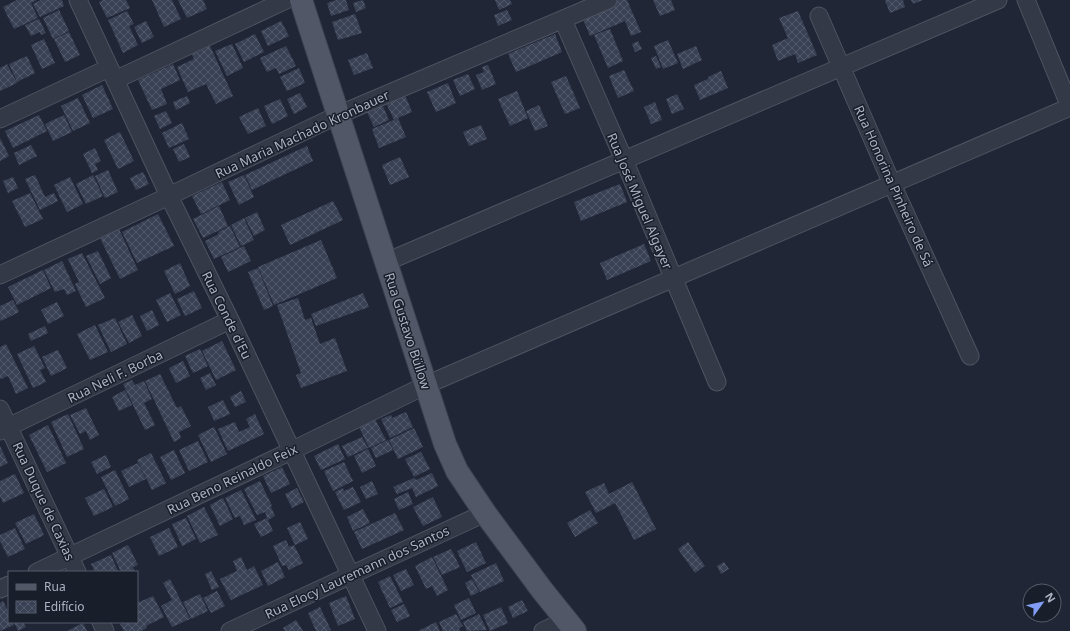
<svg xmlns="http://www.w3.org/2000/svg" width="1070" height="631" font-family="'Noto Sans',sans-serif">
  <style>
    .building { fill: url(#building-cross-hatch) }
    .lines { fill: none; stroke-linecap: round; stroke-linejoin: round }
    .minor-casing { stroke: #4e5362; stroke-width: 19 }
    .major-casing { stroke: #3d4251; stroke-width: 24 }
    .minor { stroke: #343947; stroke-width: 17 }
    .major { stroke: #525767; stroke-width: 22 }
    .labels { text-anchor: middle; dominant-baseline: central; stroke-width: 3; stroke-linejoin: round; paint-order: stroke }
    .street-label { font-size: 13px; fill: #aeb3c4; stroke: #191e2b }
  </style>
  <defs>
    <pattern id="building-cross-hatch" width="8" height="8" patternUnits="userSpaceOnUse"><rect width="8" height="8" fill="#394154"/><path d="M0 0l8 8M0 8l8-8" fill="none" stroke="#535a6b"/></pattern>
  </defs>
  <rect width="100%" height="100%" fill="#202636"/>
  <!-- building -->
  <path class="building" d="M17,0H37L31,3L38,18L14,29L3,7Z
    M41,0H62L64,6L40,17L33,4Z
    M103,0H126L130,8L107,18L99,2Z
    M152,0H172L181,19L164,27Z
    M178,0H203L207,9L187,18Z
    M337,0H346L349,10L331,16L327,3Z
    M363,0L366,8L356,12L353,3Z
    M495,0H510L512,4L499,10Z
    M613,0H627L641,32L631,36L625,21L590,36L582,17Z
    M653,0H671L675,10L660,16Z
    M886,0H903L905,7L890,13L885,1Z
    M911,0H923L913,4Z
    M59,10L69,31L53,39L43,18Z
    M507,10L512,20L498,26L494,15Z
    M127,11L134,24L129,26L138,45L123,53L108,20Z
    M798,11L817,55L798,63L795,54L778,61L772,45L788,38L779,18Z
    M355,14L362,33L338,40L332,22Z
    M39,19L46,33L41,35L40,32L31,36L25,25Z
    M146,21L154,37L142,43L134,27Z
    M281,21L289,36L268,46L261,31Z
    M610,29L623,61L608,68L594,35Z
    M69,32L80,55L65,62L54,39Z
    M255,34L264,52L244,62L235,44Z
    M555,34L562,52L516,72L508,54Z
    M44,39L55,63L42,69L31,45Z
    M668,40L678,63L663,69L654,46Z
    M638,41L642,49L635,52L632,44Z
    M232,44L243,68L227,76L215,51Z
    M210,46L233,96L216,104L206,84L188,92L177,67L194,59L192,54Z
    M286,46L296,66L279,74L276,68L267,72L260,58Z
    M696,46L702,60L683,69L677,54Z
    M367,53L373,68L354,75L348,60Z
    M27,56L35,73L17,82L9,64Z
    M656,56L661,67L656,69L651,58Z
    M7,64L17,83L0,91V68Z
    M173,64L180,80L161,89L167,104L152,110L138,80Z
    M488,65L496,84L482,90L476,75L484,72L482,67Z
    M299,68L305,83L287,91L280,77Z
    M624,70L634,91L618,98L609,76Z
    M721,71L728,88L700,100L694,85L708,79V77Z
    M468,74L475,89L460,96L453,80Z
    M566,76L580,108L565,114L551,82Z
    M448,83L456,103L436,112L427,92Z
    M102,85L113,109L93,118L82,95Z
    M517,91L528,118L510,126L498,99Z
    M300,93L307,107L294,114L287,99Z
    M677,94L684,109L672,114L666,99Z
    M405,95L412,112L398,118L406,137L379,148L372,129L394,120L386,103Z
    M187,96L190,103L176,110L173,102Z
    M78,98L90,123L73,131L61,106Z
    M280,99L288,116L272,124L264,106Z
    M655,102L662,120L651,124L644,107Z
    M382,104L389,120L374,127L366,110Z
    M539,105L548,126L535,131L526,111Z
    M258,108L266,126L248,134L239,117Z
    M166,111L172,123L160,129L154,116Z
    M39,115L47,131L13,148L5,131Z
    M64,115L72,132L53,141L45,124Z
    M182,123L189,139L169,148L162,133Z
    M481,125L487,139L469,146L463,132Z
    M120,132L134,161L118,169L104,140Z
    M0,138L9,156L0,161Z
    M184,144L190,157L179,162L173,149Z
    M31,145L37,156L19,165L14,153Z
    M307,146L313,161L252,190L245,175Z
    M95,148L101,161L95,164L98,170L92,173L83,154Z
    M400,157L409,177L390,185L382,165Z
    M108,170L118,192L105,198L95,176Z
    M143,172L149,184L136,190L130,178Z
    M35,175L45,197L54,193L58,201L40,210L25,179Z
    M93,175L103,196L86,204L76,184Z
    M244,175L254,197L239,205L228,182Z
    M13,177L18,188L8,193L3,181Z
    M70,177L83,204L67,212L54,185Z
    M222,182L230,200L201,214L192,196Z
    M620,184L627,202L581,221L574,202Z
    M30,193L43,219L25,227L12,201Z
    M333,201L343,220L290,245L281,225Z
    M219,206L228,226L203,238L193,219Z
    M257,212L265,230L254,236L245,218Z
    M158,214L174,246L137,263L122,232Z
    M244,218L254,240L241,246L231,225Z
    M230,226L240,247L214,259L205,241L219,234L218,232Z
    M119,229L138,270L120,279L100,238Z
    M321,240L337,278L274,305L258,267Z
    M644,244L651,261L607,280L600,263Z
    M244,246L251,261L228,272L221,257Z
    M98,251L111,278L100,284L86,256Z
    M82,253L105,298L86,307L75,284L79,282L68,259Z
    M62,261L76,291L67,295L64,289L55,292L44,270Z
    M180,263L190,286L175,294L164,271Z
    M258,268L273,306L264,310L248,272Z
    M43,270L51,288L17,305L8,287Z
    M194,291L202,308L185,316L177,299Z
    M170,293L181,315L167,322L156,300Z
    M363,293L369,307L316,326L311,314Z
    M298,298L305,320L311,318L320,344L335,338L347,371L301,388L296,375L301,373L277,305Z
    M13,300L19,312L1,321L0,318V306Z
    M57,302L64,316L48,324L41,310Z
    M152,310L159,325L147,331L140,316Z
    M132,315L142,336L129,343L118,322Z
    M115,318L127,344L111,352L98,325Z
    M95,325L108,352L90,360L77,334Z
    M45,326L48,333L31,341L28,334Z
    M222,341L236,370L216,380L202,351Z
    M6,344L28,388L16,394L8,376L1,379L0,378V347Z
    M34,346L45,368L40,370L46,382L33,388L17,354Z
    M200,349L208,366L193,373L185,356Z
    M58,350L67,368L51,376L42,357Z
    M183,361L190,376L176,383L169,368Z
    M210,373L216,385L206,390L200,378Z
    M160,374L177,408L181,406L191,426L179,432L181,438L174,442L145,381Z
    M132,380L135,385L144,381L152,399L144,403L155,425L145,430L123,384Z
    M125,390L132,405L119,411L112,397Z
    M241,391L246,402L235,407L230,397Z
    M223,400L230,414L214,421L208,407Z
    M86,408L99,435L90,440L86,431L80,434L70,415Z
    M406,412L413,427L390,438L381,419L391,415L392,418Z
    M68,414L84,449L67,457L51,422Z
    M255,414L264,434L228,451L218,429L235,422L239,432L250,427L246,419Z
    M375,419L386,440L369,448L359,427Z
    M48,425L66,463L47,472L29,435Z
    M214,427L227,454L211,462L198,435Z
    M414,428L423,447L398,459L389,440Z
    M362,437L368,448L348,457L342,446Z
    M388,440L393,450L376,458L371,448Z
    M198,441L208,462L189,471L179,450Z
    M338,444L345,459L321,470L314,456Z
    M0,446L8,463L0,467Z
    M368,449L376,466L362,473L354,456Z
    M174,450L185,473L171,480L160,457Z
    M421,452L430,469L414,477L405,459Z
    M151,453L166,483L152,490L137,460Z
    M106,455L111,467L97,474L91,462Z
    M344,462L353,481L333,491L324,471Z
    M138,463L146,479L129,487L121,471Z
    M282,467L290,484L271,493L263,476Z
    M115,470L129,499L115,506L101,477Z
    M432,473L438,486L416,497L412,488L397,494L393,487L414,478L416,480Z
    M15,474L24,493L3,503L0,496V481Z
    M260,481L272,506L271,507L275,516L268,520L273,531L261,537L254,524L267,518L265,512L257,515L244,489Z
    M372,481L378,494L366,499L360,487Z
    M632,482L656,529L634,540L615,503L596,513L585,492L604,483L609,494Z
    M353,487L361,502L344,510L335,492L343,488L344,491Z
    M297,488L304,502L292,508L285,494Z
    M104,489L113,507L94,516L85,498Z
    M241,490L256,520L244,525L240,516L235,518L225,498Z
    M408,492L413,504L399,510L394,499Z
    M433,497L442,517L423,526L413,507Z
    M223,498L233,519L220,526L210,505Z
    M204,507L218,535L200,543L187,516Z
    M363,509L370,523L353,531L347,517Z
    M590,510L598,523L575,537L567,523Z
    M395,513L404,530L362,549L354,532Z
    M34,514L44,535L26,544L15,523Z
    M186,518L196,539L182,546L172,524Z
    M300,522L308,539L295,545L287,528Z
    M15,528L25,549L8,557L0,541V535Z
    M169,528L178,547L159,556L150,537Z
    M286,540L289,547L294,545L303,563L289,570L286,565L282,566L273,546Z
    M476,542L486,563L467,572L457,551Z
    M688,542L705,566L695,573L678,549Z
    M128,545L138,565L133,567L135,572H121L112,553Z
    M451,549L460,567L442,575L433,557Z
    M111,555L118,571L116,572H95L91,564Z
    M241,557L247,570L254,566L263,585L231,600L220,579L237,571L233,561Z
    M432,557L448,590L437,596L432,586L426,589L415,566Z
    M278,562L285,577L268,586L261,571Z
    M724,562L729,569L721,574L717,566Z
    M496,563L504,581L480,592L471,575Z
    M406,569L414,585L401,591L393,575Z
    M211,571L219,587L212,590L205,574Z
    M390,576L403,602L390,608L378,582Z
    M170,579L190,619L172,627L161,606L172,600L163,583Z
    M472,579L479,592L471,596L465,583Z
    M217,591L225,606L211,613L203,598Z
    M200,594L208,611L191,619L183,602Z
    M153,596L164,617L146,626L147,628L141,631H124L120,624L124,622H137V603Z
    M346,596L355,619L338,626L329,603Z
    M469,598L476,613L461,620L454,605Z
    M522,600L528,611L513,618L508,607Z
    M3,601L9,613V622H13L14,625L0,631V603Z
    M404,604L410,616L397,622L391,610Z
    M320,607L331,630L328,631H316L308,613Z
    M501,607L508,623L490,631L483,615Z
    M456,614L463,626L459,628L460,631H443L439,622Z
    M479,614L487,630L467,631L463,622Z
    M296,620L303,631H285L283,628Z
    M14,622H23L26,627L18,631Z
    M436,622L440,631H418Z
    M83,623L87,631H67Z"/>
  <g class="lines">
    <defs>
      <path id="minor" d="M78,0L169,196L230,320L377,631
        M1026,0L1070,107
        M819,16L892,184L970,356
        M563,20L624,160L717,382
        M115,80L286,0
        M0,119L109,68
        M386,262L998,0
        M0,275L169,196L338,115L608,0
        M0,409L77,572
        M0,431L230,320
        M37,572L291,451L426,385L1070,107
        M0,589L9,585
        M101,622L105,631
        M230,631L485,513
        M543,631L566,620"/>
      <path id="major" d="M301,0L445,444L457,471L485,513L542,590L575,631"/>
    </defs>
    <!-- minor casing -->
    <use href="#minor" class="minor-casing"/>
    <!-- major casing -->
    <use href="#major" class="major-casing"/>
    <!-- minor -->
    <use href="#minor" class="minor"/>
    <!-- major -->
    <use href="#major" class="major"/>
  </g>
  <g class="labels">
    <!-- street labels -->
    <g class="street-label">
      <text transform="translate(302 134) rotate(-25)">Rua Maria Machado Kronbauer</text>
      <text transform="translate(894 186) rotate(66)">Rua Honorina Pinheiro de Sá</text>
      <text transform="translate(640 201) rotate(67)">Rua José Miguel Algayer</text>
      <text transform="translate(227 315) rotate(64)">Rua Conde d'Eu</text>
      <text transform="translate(408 331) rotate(72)">Rua Gustavo Büllow</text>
      <text transform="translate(115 376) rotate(-26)">Rua Neli F. Borba</text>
      <text transform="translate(232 479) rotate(-26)">Rua Beno Reinaldo Feix</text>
      <text transform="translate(44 501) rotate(65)">Rua Duque de Caxias</text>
      <text transform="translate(357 572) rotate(-25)">Rua Elocy Lauremann dos Santos</text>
    </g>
  </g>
  <!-- legend -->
  <rect x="8" y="571" width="130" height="52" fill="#191e2b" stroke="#555a68"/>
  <rect x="16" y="584" width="20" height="6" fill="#525767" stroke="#555a68"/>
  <text x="44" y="591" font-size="12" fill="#aeb3c4">Rua</text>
  <rect x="16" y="601" width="20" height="12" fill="url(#building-cross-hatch)" stroke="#555a68"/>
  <text x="44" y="611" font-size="12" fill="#aeb3c4">Edifício</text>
  <!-- north arrow -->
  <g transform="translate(1042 603) rotate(57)"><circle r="19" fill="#191e2b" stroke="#555a68"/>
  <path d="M0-3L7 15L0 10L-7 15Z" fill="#829df5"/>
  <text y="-6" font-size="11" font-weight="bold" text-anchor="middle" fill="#aeb3c4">N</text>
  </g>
</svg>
